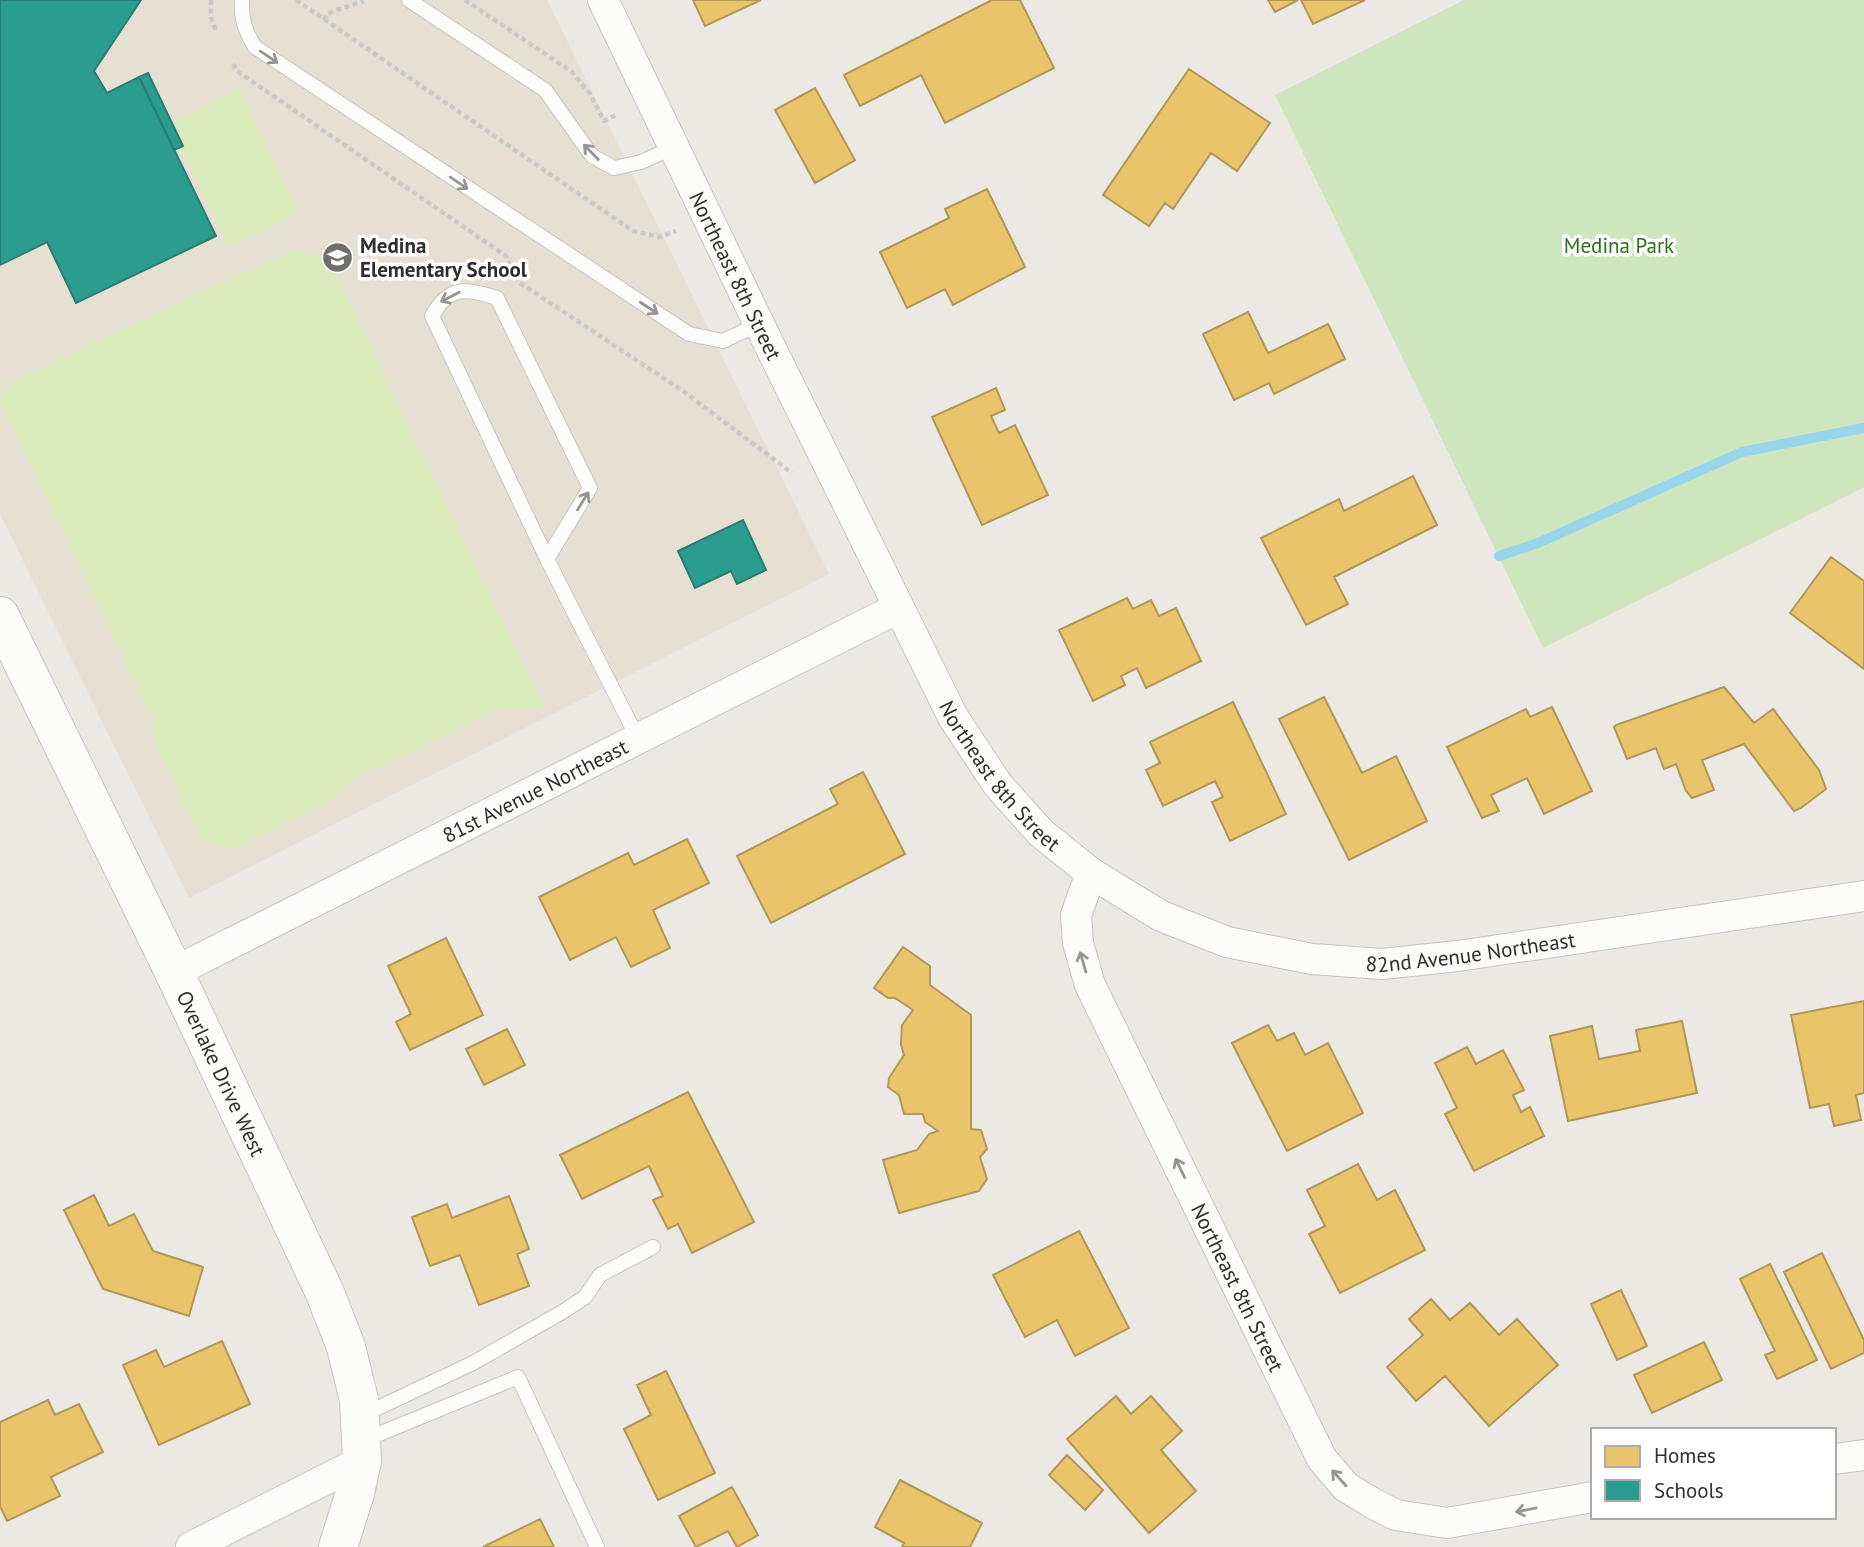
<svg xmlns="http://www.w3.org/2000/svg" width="1864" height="1547" font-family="'PT Sans',sans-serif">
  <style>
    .education { fill: #e6e0d3 }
    .green { fill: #cee6be }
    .pitch { fill: #d9eabb }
    .homes { fill: #e9c46a; stroke: #b19758; stroke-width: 2 }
    .schools { fill: #2a9d8f; stroke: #2b7c72; stroke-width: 2 }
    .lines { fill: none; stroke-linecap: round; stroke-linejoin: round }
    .stream { stroke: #99d6ec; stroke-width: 10 }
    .lane-casing { stroke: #c5c4c5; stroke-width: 16 }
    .street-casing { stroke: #c5c4c5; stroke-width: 32 }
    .secondary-casing { stroke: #c5c4c5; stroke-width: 40 }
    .path { stroke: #c9c9c8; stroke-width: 4.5; stroke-dasharray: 5 3.5; stroke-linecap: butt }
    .lane { stroke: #fcfcfb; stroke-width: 14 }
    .street { stroke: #fcfcfb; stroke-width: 30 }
    .secondary { stroke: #fcfcfb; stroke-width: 38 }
    .oneway { stroke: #959594 }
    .labels { text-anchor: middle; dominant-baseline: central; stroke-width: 7; stroke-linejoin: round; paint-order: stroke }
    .poi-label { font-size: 21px; font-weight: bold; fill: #2e2e2e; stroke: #fff; text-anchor: start }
    .park-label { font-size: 21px; fill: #2c6e1b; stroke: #fff }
    .street-label { font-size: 21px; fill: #2e2e2e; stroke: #fff }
  </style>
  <rect width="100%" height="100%" fill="#ece8e4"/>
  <!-- education -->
  <path class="education" d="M0,0H547L829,574L189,898L0,514Z"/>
  <!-- green -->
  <path class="green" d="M1464,0H1864V487L1543,648L1275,95Z"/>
  <!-- pitch -->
  <path class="pitch" d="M239,89L299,213L230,247L169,125Z
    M295,249L329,261L544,708L501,707L351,780L333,799L230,849L199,838L154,740L153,718L0,403L12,381Z"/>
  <!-- homes -->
  <path class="homes" d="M693,0H761L705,26Z
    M992,0H1020L1054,68L945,123L921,75L860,106L844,75Z
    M1268,0H1298L1275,12Z
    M1301,0H1365L1313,24Z
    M1189,69L1270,123L1237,171L1211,153L1173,209L1165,203L1149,226L1103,195Z
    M815,88L855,160L815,183L775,110Z
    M987,189L1025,267L953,305L945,289L907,308L880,252L949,218L945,209Z
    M1248,312L1268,353L1328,324L1345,359L1274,394L1269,383L1234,400L1203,334Z
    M996,388L1005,410L991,416L999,433L1015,425L1048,495L982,525L932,417Z
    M1413,476L1437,525L1334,577L1348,604L1306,625L1261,538L1339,499L1344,511Z
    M1831,557L1864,581V669L1790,613Z
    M1127,598L1133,609L1151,600L1159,616L1176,608L1201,661L1146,688L1137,668L1121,676L1125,685L1093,701L1059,630Z
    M1724,687L1754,723L1773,709L1819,770L1826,789L1801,808L1794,811L1744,744L1702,760L1714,790L1692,798L1686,791L1676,764L1664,769L1656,748L1627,759L1614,727L1616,725Z
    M1324,697L1362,773L1396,756L1427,821L1349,860L1279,719Z
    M1233,702L1286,814L1230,841L1212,802L1223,797L1215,781L1163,806L1146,770L1160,763L1150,742Z
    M1552,707L1592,791L1544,814L1527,778L1491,795L1499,811L1482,818L1447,747L1526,709L1530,717Z
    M863,772L905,854L771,923L737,856L838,804L830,789Z
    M687,839L709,883L653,910L670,948L631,967L616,937L570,960L539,897L628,853L634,865Z
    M446,938L483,1015L410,1050L396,1022L411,1014L388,966Z
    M903,947L930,966V985L971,1015V1129L981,1130L987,1149L980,1157L987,1179L979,1191L899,1213L883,1160L917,1150L929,1134L938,1131L925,1122L923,1114H904L899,1095L888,1087L889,1078L904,1055L901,1045L902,1025L913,1010L895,998H888L874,988Z
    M1864,1001V1093L1856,1095L1861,1120L1834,1126L1829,1104L1810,1108L1791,1015Z
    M1682,1021L1697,1093L1568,1121L1550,1036L1592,1026L1599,1059L1640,1051L1636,1030Z
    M1268,1025L1277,1041L1294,1033L1305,1055L1328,1043L1363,1113L1287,1151L1232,1043Z
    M507,1029L525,1065L484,1085L466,1049Z
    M1467,1047L1476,1064L1503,1050L1524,1090L1513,1095L1521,1112L1530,1107L1544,1136L1474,1171L1445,1114L1457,1108L1435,1063Z
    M688,1092L754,1222L692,1253L678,1224L668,1229L653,1200L663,1196L649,1166L582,1199L560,1155Z
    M1358,1164L1377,1200L1395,1190L1425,1250L1340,1293L1309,1234L1325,1226L1307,1190Z
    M94,1195L109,1226L134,1214L153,1251L203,1267L189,1316L103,1289L64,1210Z
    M509,1196L529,1249L517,1254L529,1286L479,1305L460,1255L430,1266L412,1217L447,1204L452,1218Z
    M1079,1231L1129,1328L1075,1356L1057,1320L1025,1337L993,1275Z
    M1822,1253L1864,1340V1353L1831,1369L1784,1272Z
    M1770,1264L1817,1360L1777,1379L1765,1355L1775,1351L1740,1279Z
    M1621,1290L1647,1346L1617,1360L1591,1304Z
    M1431,1299L1450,1320L1470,1303L1499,1335L1517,1319L1558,1365L1489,1426L1445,1376L1416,1401L1387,1367L1423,1335L1409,1319Z
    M222,1341L250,1404L159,1445L123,1365L156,1350L164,1367Z
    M1704,1342L1722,1380L1652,1413L1634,1375Z
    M666,1371L715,1473L658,1500L624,1429L651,1415L637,1385Z
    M1116,1396L1131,1414L1151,1396L1182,1431L1161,1450L1196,1491L1149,1533L1067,1439Z
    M48,1400L55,1415L79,1404L103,1452L51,1477L60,1496L7,1521L0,1506V1422Z
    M1067,1455L1103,1490L1085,1510L1049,1475Z
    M900,1480L982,1523L970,1547H902L904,1543L875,1527Z
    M732,1487L758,1535L737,1547L728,1531L696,1547L679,1516Z
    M540,1519L554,1547H483Z"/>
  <!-- schools -->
  <path class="schools" d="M0,0H141L94,71L107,93L139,77L216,236L76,303L47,242L0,265Z
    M148,73L183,146L174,150L139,77Z
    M743,520L766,570L737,584L731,571L695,588L678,551Z"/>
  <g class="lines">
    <!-- stream -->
    <path class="stream" d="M1499,556L1538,543L1742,452L1864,428"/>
    <defs>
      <path id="lane" d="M242,0C241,19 245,31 255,47L689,334L723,341L759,324
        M409,0L545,90L592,156L614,168L641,162L674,147
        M547,559L590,488L497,298C466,289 450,284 432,316L547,559L638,739
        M363,1415L473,1363L564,1311L585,1297L600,1275L653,1247
        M362,1441L518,1377L597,1547"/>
      <g id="street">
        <path id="s1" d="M603,0L759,324L953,717L998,785L1041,833L1091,873L1161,916L1227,942L1312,959L1382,964L1458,956L1864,896"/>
        <path id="s2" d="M1091,873L1076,915L1078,943L1090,985L1322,1459L1346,1487L1374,1504L1396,1515L1447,1523L1593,1497"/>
        <path id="s3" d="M174,972L898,608"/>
        <path d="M1834,1459L1864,1455"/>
        <path d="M191,1547L362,1461"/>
      </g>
      <g id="secondary">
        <path id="s4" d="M0,616L174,972L325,1293L346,1347L359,1400L362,1461L355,1493L338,1547"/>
      </g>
    </defs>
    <!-- lane casing -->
    <use href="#lane" class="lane-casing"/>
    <!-- street casing -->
    <use href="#street" class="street-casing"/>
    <!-- secondary casing -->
    <use href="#secondary" class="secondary-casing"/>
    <!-- path -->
    <path class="path" d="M211,0V17L216,31
      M296,0L633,231L659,237L676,231
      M465,0L572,72L590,94L604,121L618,114
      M324,20L328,13L364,1
      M233,64L237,71L506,256L518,281
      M520,283L683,391L792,473"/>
    <!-- lane -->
    <use href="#lane" class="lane"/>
    <!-- street -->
    <use href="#street" class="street"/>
    <!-- secondary -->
    <use href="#secondary" class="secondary"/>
  </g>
  <!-- one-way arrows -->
  <defs><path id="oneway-shaft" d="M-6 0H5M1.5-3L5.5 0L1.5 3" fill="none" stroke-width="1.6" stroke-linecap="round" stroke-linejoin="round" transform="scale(1.75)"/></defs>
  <g class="oneway">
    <use href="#oneway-shaft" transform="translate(269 57) rotate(34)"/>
    <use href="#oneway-shaft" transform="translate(591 152) rotate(-134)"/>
    <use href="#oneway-shaft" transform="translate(459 183) rotate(34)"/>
    <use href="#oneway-shaft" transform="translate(450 297) rotate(153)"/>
    <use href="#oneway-shaft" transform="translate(649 308) rotate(33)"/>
    <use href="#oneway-shaft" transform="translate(583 501) rotate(-58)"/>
    <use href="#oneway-shaft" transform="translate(1083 962) rotate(-106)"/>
    <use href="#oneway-shaft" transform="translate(1180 1168) rotate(-116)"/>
    <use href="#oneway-shaft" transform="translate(1339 1478) rotate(-132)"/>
    <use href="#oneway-shaft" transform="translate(1526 1510) rotate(169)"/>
  </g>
  <!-- icons -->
  <defs>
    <symbol id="school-disc" viewBox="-11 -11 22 22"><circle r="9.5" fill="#706f6e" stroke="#fff"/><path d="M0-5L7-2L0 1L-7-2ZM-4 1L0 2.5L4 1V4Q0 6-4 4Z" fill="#fff"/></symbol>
  </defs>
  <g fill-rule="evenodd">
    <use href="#school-disc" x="320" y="240" width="35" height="35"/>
  </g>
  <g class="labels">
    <!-- poi labels -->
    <g class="poi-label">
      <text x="360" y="245">Medina<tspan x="360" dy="24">Elementary School</tspan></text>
    </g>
    <!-- park labels -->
    <g class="park-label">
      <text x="1619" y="245">Medina Park</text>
    </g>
    <!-- street labels -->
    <g class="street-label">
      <text stroke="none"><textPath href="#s1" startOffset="306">Northeast 8th Street</textPath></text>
      <text stroke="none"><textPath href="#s1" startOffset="873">Northeast 8th Street</textPath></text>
      <text stroke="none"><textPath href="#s3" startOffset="404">81st Avenue Northeast</textPath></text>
      <text stroke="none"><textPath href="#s1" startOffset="1407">82nd Avenue Northeast</textPath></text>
      <text stroke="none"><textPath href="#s4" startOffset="508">Overlake Drive West</textPath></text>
      <text stroke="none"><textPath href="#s2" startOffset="453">Northeast 8th Street</textPath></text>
    </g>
  </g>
  <!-- legend -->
  <rect x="1591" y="1428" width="245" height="91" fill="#ffffff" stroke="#ababab" stroke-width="2"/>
  <rect x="1605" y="1446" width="35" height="21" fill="#e9c46a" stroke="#ababab" stroke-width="2"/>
  <text x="1654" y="1463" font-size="21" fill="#2e2e2e">Homes</text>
  <rect x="1605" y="1480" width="35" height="21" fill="#2a9d8f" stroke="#ababab" stroke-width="2"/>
  <text x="1654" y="1498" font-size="21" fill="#2e2e2e">Schools</text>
</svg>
